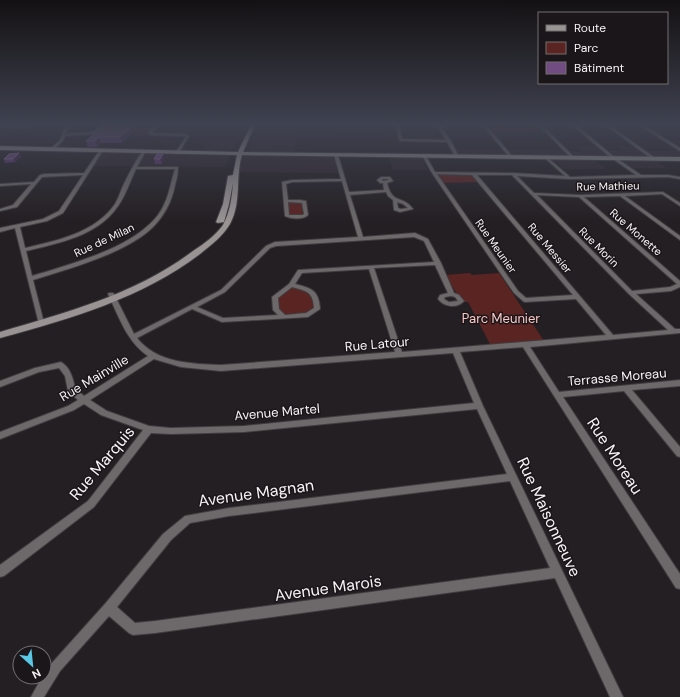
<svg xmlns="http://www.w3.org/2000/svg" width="680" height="697" font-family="'DM Sans',sans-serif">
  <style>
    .built { fill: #30262d }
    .green { fill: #5a2423 }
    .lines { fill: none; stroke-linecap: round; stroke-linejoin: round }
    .street-casing { stroke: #413d40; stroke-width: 2 }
    .secondary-casing { stroke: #413d40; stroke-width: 2 }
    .street { fill: #6d696a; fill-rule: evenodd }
    .secondary { fill: #999394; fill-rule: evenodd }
    .wall { fill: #5f3874 }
    .shaded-wall { fill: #41264e }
    .building { fill: #704c82; stroke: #856694 }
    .labels { text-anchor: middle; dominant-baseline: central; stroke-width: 3; stroke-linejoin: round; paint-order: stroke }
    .far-street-label { font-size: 11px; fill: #f6f3f5; stroke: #1b1619 }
    .park-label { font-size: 13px; fill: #fac8c5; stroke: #1b1619 }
    .street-label { font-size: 13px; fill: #f6f3f5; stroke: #1b1619 }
    .near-street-label { font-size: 16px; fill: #f6f3f5; stroke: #1b1619 }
  </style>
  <rect width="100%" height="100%" fill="#241f23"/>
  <!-- built -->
  <path class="built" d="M257,125H379L380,130H343L336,127H298L294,153L246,152L249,148Z
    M207,140H237L231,152H200Z
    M576,146H595L607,156L574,157L569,151L582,152Z
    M619,146L635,147L649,157H616L608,151H624Z
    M455,149L502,150L507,156L458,155Z
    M508,150H562L569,156L511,155Z
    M645,151H678L680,152V157H654Z
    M101,152L226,156L230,157L225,167L92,166Z
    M246,156L331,157L334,158L338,173L238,172L242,157Z
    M389,157L422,158L428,170H393Z
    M555,159H593L607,169H564L553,160Z
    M621,160H654L667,168H632Z"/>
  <!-- green -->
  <path class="green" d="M107,125H156C150,133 144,136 133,136L137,131H98Z
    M488,125H536L541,131L494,133Z
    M469,174L472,175L478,182L443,183L438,175Z
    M291,202L302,203L304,213C300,217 294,216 289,214L288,204Z
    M470,273L472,275L499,273L544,341L491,346L468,302H462L445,275Z
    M291,285L311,291L317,309L308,315L284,317L276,310L275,297Z"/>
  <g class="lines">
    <defs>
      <path id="street" d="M0,125L22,126L34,125L22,128L0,127Z
        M69,125H73L68,129L66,134L92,132L103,125H107L94,134L65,136L63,141L52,151H50V149L60,140L64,129Z
        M156,125H160L152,133L184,134L189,136L178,154L175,153L186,137L183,136L150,135L148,133Z
        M395,125H399L402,139L446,140L437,125H440L451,141L459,157L456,158L447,142L400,141Z
        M483,125H486L512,156V158H510Z
        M539,125H542L574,157V159H572Z
        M572,125H576L612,155L641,175H668L680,177V179L668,177L569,179L517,176L534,193L580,195L663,192L680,203V206L662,194L625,196L680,236V240L620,196L584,197L680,281V287L671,291L636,294L675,329H680V333L530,347L559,392L680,380V386L632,390L680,447V457L677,456L624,391L563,397L680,574V589L676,588L523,347L460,352L483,406L623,697H610L555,578L155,633L133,635L129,633L109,616L60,671L44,697H31L42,677H44V675L52,663L105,604L163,534L185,516L229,508L507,474L477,409L244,432L171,434L151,433L94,507L4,576L0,577V565L88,501L143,430L101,415L84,404L74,410L0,439V432L68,406L78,400L68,391L65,376L59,368L39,372L0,387V381L35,368L61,362C70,367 73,378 75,388L84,396L148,356C127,342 119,317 108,294L109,293H113L114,294L134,334L221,290L266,246L275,242L358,237L342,181L292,182L286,184L288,200H300L306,201L308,215C303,220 291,219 285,216L282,182L292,180L341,179L334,155L336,154L338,155L349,192L384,190L383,183H380L377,180L381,177H390L393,181L387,183C393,206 402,194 413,209L400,212L394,210L393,200L388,196L386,192L350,195L363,237L415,233L428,239L441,263L454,293L459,295L464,301C457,309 444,307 438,299L440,295L448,293L435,265L374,268L402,352L606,335L576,299L525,302L523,301L514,293L432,173L423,157L426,156L435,172L513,173L565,176L546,159L545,158L547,157L570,177L636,175L610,157ZM437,174L472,175L573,295L526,298L518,291ZM477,175H512L629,294L668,330L613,335ZM382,179H388V180L383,181ZM537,195L579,197L677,284L670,287L632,291ZM288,202L302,203L304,214L302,215H289ZM397,202L403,204L408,208L401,209L398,208ZM414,237L424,241L434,262L298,270L289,284L272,297L273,310L278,315L223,318L197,307L225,292L270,248L276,246ZM369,269L395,352L221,365C191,364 157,363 137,338L192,309L222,322L308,317L320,309C319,290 311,288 295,284L302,273ZM292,287C307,291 313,292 314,308L306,313L285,315L279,309L278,298ZM451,296L455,297L458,301L449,302L444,299L445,297ZM453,353L474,403L244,426L171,428L149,426L107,411L90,400L154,359L181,367L221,371ZM510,481L550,568L155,621L135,623L117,607L171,540L190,523L229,516Z
        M605,125H609L655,158L652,159Z
        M639,125H643L680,148V151Z
        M99,151L102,152L63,213L47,221L20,227L25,248C56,241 95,233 115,204C118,199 120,193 122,188C128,175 134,163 142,152L145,153L137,167H178C178,173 177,179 175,185C172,201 164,216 153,227C127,253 68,269 33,280L44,323L43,324H39L15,228L0,232V228L43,219L59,211L83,175L42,177L17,207L0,211V209L13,205L31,184L0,186V184L34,182L40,175L44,174L84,173ZM136,169H175C170,185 168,202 158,215C133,248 71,264 32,276L26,251C59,243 98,236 118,206C126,195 130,181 136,169Z"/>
      <path id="secondary" d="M251,125H255L243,152L680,157V161L242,155C235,178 242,202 230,224C223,236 211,245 200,254C142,298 70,319 0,338V332C68,312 136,294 193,251C204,244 215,236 223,225C230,212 232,197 233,183L229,204L224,222L218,223L216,222L223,204L228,176L233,175L237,155L0,150V146L238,152Z"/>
    </defs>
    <!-- street casing -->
    <use href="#street" class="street-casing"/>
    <!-- secondary casing -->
    <use href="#secondary" class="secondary-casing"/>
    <!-- street -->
    <use href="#street" class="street"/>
    <!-- secondary -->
    <use href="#secondary" class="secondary"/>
  </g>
  <!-- wall -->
  <path class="wall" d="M103,126L133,132L122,143H101L97,147H88L86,141Z
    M19,153L21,157L15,162L5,163L4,159Z
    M154,159H164L162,164H155Z"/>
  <!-- shaded-wall -->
  <path class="shaded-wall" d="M132,126L133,132L122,143L120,137Z
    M99,137L101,143L97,147L95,141Z
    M19,153L21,157L15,162L13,159Z
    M163,154L164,159L162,164L160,159Z"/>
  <!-- building -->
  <path class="building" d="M103,126H132L120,137H99L95,141H86Z
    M19,153L13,159H4L9,154Z
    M157,154H163L160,159H154Z"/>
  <!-- sky -->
  <linearGradient id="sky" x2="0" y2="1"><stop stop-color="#141113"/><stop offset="0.56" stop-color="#3f4250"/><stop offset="1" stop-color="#3f4250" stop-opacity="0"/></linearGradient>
  <rect width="680" height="222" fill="url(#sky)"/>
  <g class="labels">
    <!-- far-street labels -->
    <g class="far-street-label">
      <text transform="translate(608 186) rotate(-1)">Rue Mathieu</text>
      <text transform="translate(636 232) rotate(41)">Rue Monette</text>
      <text transform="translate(104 240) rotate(-25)">Rue de Milan</text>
      <text transform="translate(496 246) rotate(55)">Rue Meunier</text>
      <text transform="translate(599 247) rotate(45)">Rue Morin</text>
      <text transform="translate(550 248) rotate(50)">Rue Messier</text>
    </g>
    <!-- park labels -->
    <g class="park-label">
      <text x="501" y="318">Parc Meunier</text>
    </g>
    <!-- street labels -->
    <g class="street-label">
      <text transform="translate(377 344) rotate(-5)">Rue Latour</text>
      <text transform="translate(617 377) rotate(-5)">Terrasse Moreau</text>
      <text transform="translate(94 378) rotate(-31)">Rue Mainville</text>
      <text transform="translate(277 412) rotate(-5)">Avenue Martel</text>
    </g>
    <!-- near-street labels -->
    <g class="near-street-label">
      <text transform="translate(615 456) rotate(57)">Rue Moreau</text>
      <text transform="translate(102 463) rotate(-50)">Rue Marquis</text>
      <text transform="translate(256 493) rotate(-8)">Avenue Magnan</text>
      <text transform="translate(549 517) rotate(65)">Rue Maisonneuve</text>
      <text transform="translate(328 588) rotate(-8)">Avenue Marois</text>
    </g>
  </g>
  <!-- legend -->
  <rect x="538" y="12" width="130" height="72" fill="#1b1619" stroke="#736e71"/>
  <rect x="546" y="25" width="20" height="6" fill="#999394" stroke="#736e71"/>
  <text x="574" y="32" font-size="12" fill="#f6f3f5">Route</text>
  <rect x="546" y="42" width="20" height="12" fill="#5a2423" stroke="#736e71"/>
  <text x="574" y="52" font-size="12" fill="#f6f3f5">Parc</text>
  <rect x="546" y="62" width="20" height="12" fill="#704c82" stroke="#736e71"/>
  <text x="574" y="72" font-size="12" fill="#f6f3f5">Bâtiment</text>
  <!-- north arrow -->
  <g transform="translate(32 665) rotate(153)"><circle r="19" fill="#1b1619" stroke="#736e71"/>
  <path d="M0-3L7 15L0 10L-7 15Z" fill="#5ac8e5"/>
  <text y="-6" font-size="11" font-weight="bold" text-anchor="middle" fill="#f6f3f5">N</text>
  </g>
</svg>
